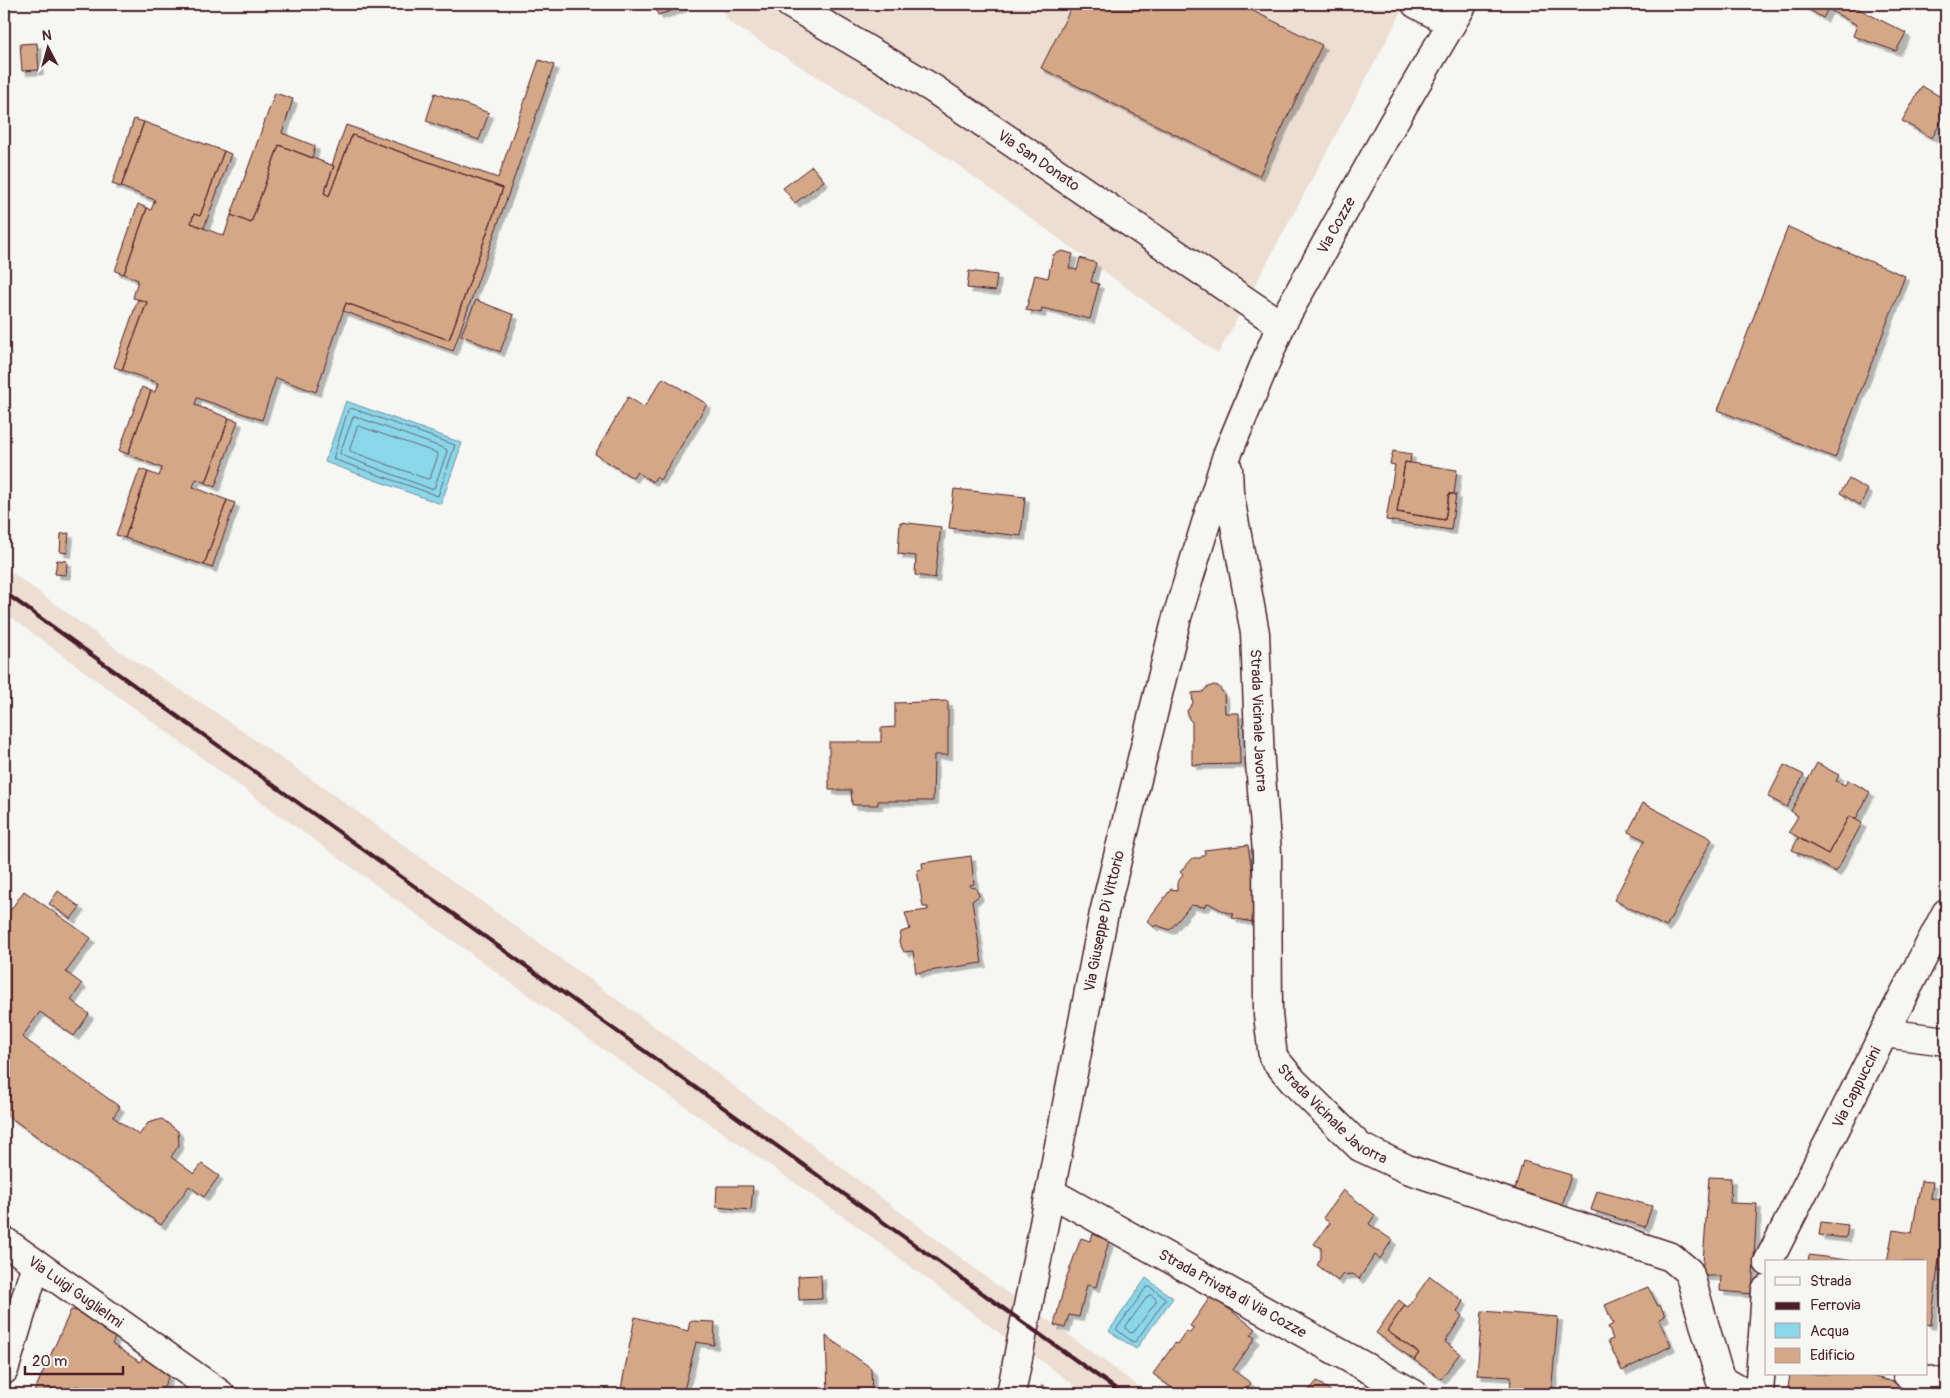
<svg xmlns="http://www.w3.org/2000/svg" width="1950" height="1398" font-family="Pangolin,sans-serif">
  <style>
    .built { fill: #ecded2 }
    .water { fill: #8bd7ea; stroke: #718d9e }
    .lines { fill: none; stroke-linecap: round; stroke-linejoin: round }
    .shore { stroke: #646977; stroke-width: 1 }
    .building { fill: #d4a786; stroke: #4a1f2b; filter: url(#shadow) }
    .minor-casing { stroke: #4a1f2b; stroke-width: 31 }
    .minor { stroke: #f6f6f2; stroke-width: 28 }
    .rail { stroke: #4a1f2b; stroke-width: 4 }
    .labels { text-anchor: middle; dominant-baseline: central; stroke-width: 4.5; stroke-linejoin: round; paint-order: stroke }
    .street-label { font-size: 15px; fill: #4a1f2b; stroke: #f6f6f2 }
  </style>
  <defs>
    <filter id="shadow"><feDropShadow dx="4.5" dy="4.5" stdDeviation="0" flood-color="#0004"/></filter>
  </defs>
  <rect width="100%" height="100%" fill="#f6f6f2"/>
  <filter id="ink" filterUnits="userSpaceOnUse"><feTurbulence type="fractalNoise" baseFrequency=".02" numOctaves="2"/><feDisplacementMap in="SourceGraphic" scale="10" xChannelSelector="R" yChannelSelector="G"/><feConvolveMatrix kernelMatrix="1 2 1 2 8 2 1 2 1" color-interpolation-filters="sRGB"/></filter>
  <g filter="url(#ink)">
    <!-- built -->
    <path class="built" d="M720,4H1406L1218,354L955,163L729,22Z
      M4,567L118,650L209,708L337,797L669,1037L1002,1289L1055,1325L1149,1394H1086L1039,1359L1007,1339L858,1227L597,1045L263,803L4,612Z"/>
    <!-- water -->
    <path class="water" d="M346,401L462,443L441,504L325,462Z
      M1146,1278L1173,1298L1136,1349L1109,1331Z"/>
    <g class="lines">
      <!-- shore -->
      <path class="shore" d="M351,408L455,445L438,496L333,459L348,410Z
        M354,416L446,449L447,452L434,488L431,489L341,455L340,453Z
        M359,426L437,453L438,456L430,478L427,479L350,451V448L357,427Z
        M1147,1287H1150L1165,1298V1300L1136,1341L1133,1342L1118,1331L1117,1329Z
        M1151,1295L1156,1299V1302L1134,1332L1131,1333L1126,1329V1326L1148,1296Z"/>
    </g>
    <!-- building -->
    <path class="building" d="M654,4H682L683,7L658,15Z
      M1073,4H1239L1322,45L1259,176L1041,68Z
      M1800,4H1849L1906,33L1896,51L1853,36L1857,25L1828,9L1823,18Z
      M37,43L39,70L22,71L20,44Z
      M539,60L554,65L453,351L343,311L346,303L449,340L503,188L352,135L329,196L324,193L334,166L332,165L346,125L498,178Z
      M1922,86L1946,100V113L1932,138L1902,121Z
      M275,93L293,99L282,133L315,146L312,158L279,145L251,223L231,215Z
      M435,93L489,113L479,140L426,121Z
      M134,119L144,122L121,187L112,184Z
      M144,122L224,151L200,216L194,214L191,223L224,236L231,215L251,223L279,145L334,166L324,193L329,196L352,135L503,188L449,340L346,303L316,392L276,378L262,420L197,398L195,405L229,418L206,483L196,479L193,487L227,500L204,565L125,538L148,472L159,476L162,468L128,454L151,391L155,392L158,383L122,370L147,302L133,298L138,280L124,274L147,208L151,210L155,200L121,187Z
      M224,151L231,154L204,228L191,223L194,214L200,216Z
      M812,166L824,181L795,203L783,188Z
      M138,204L147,208L124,274L115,271Z
      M1788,227L1905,276L1835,458L1718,410Z
      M1062,251L1073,254L1069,268L1077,270L1080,258L1096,263L1091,282L1099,284L1090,319L1042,308L1041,313L1026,310L1035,275L1048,278L1053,255Z
      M969,271L997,275L995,291L967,288Z
      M138,299L147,302L122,370L114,367Z
      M476,300L514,315L500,352L461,335Z
      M663,378L707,404L660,480L656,477L653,482L637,472L633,478L595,454L628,397L644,407Z
      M142,387L151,391L128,454L119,451Z
      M229,418L238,421L215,487L206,483Z
      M1393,451L1411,454L1410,463L1405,462L1397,512L1445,520L1449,494H1456L1451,530L1386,520L1395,465L1390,464Z
      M1405,462L1457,470L1454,494H1449L1445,520L1397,512Z
      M140,469L148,472L125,538L116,535Z
      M1849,479L1868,490L1860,505L1840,493Z
      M954,489L1025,497L1021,536L949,528Z
      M227,500L235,503L212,568L204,565Z
      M900,522L941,527L935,578L915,575L916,556L898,554Z
      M69,533L67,553L60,552L61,534Z
      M57,560L67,561L66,575L55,574Z
      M1214,685L1218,686L1224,694L1225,713H1239L1240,764L1192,765V722L1189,719L1187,711L1193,703L1192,693L1203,692L1206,688Z
      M948,701V755H934L933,801H878V805H852L851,790H829V742H881V728L895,727V703Z
      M1817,763L1839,775L1836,781L1845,785L1848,780L1870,792L1856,819L1849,816L1828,854L1789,832L1798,816L1791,811Z
      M1784,765L1804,775L1787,807L1768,797Z
      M1643,803L1712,839L1666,927L1614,900L1645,840L1628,832Z
      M1849,816L1862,823L1836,872L1792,850L1798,838L1828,854Z
      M1248,845L1254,886L1252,922L1232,918L1233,914L1225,912L1208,903L1204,907L1191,905L1170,930L1156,925L1154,927L1147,921L1171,889L1177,890V883L1183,875L1180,872L1193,858H1200L1205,854L1204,850Z
      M971,856L974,884L970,885V887L976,888L979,896L972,901L982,963L916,973L913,951L904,952L899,942L901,932L910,929L905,913L928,910V907H923L917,870L923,869L922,863Z
      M24,891L91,938L66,972L82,984L71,1000L89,1014L74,1036L40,1012L22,1037L120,1107L113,1117L139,1135L148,1123L162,1119L178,1131L179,1145L171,1157L194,1174L202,1164L219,1176L204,1197L189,1186L161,1225L4,1113V919Z
      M58,891L80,907L71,919L49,904Z
      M1523,1161L1571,1175L1562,1206L1514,1192Z
      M1709,1177L1731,1178L1730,1203L1757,1204L1752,1294L1720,1291L1721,1276H1702Z
      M1921,1181L1933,1182L1931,1198L1946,1200L1931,1325L1926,1324V1262H1887L1893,1230L1912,1233Z
      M717,1186H753L751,1210L716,1207Z
      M1343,1190L1375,1215L1369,1224L1392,1240L1380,1259L1375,1255L1359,1279L1353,1274L1342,1275L1338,1281L1317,1265L1321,1258V1248L1314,1244L1330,1223L1323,1218Z
      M1597,1191L1652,1206L1645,1227L1591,1210Z
      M1821,1222L1848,1225L1846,1238L1819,1235Z
      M1093,1234L1109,1241L1096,1287L1087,1285L1079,1317L1069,1315L1065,1328L1054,1325L1066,1279L1081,1238L1090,1241Z
      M1942,1241H1946V1271L1938,1270Z
      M1809,1255L1862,1262H1808Z
      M821,1275L822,1299L799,1300L798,1276Z
      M1430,1276L1463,1301L1457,1312L1462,1316L1445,1342L1460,1353L1441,1379L1414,1360L1419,1353L1387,1331L1405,1305L1408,1307Z
      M1648,1287L1658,1306L1660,1305L1665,1316L1659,1320L1671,1346L1622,1371L1608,1341L1613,1339L1608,1327L1613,1324L1605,1305Z
      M1211,1296L1256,1329L1251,1335L1255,1338L1233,1370L1251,1383L1243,1394H1180L1153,1374L1175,1343L1177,1344L1186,1331L1190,1333L1194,1328L1190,1326Z
      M1399,1300L1405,1305L1387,1331L1419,1353L1414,1360L1376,1333Z
      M71,1310L77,1311L115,1338L112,1344L140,1362L143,1357L167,1375L168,1378L160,1394H96L97,1391L76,1386L74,1394H33Z
      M1482,1311L1558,1317L1551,1394H1510L1511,1377L1477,1375Z
      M635,1317L688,1331L690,1321L715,1322L714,1345L696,1342L683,1394H620Z
      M826,1336L871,1368L872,1394H828Z
      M1790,1374H1864L1938,1394H1812L1788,1388Z
      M1317,1381L1334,1394H1306Z
      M1042,1385L1055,1394H1041Z"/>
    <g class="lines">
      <defs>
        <g id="minor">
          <path id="s1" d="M790,4L932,88L1281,325"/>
          <path d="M1416,4L1451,23"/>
          <path id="s2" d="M1228,469L1229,492L1255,633L1260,763L1267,853L1268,1015L1273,1057L1293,1081L1360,1147L1407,1169L1671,1257L1689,1272L1720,1379L1746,1394"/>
          <path d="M1884,1033L1946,1041"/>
          <path id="s3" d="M1050,1192L1414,1394"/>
          <path id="s4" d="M4,1241L220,1394"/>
          <path id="s5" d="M1768,1262L1884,1033L1946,913"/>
          <path d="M4,1370L36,1264"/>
          <path d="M1907,1374L1946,1385"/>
          <path id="s6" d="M1011,1394L1104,913L1177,617L1227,455L1281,325L1393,123L1463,4"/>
          <path d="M1759,1394L1766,1290"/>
        </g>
      </defs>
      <!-- minor casing -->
      <use href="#minor" class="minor-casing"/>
      <!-- minor -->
      <use href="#minor" class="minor"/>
      <!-- rail -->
      <path class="rail" d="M4,592L1123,1394"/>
    </g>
  </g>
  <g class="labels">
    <!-- street labels -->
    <g class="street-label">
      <text stroke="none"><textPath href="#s1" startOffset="294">Via San Donato</textPath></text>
      <text stroke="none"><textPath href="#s6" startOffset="1219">Via Cozze</textPath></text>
      <text stroke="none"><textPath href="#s2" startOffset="254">Strada Vicinale Javorra</textPath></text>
      <text stroke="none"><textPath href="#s6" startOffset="482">Via Giuseppe Di Vittorio</textPath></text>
      <text stroke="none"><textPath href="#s5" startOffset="196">Via Cappuccini</textPath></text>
      <text stroke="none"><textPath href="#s2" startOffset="674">Strada Vicinale Javorra</textPath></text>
      <text stroke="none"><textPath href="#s4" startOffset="88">Via Luigi Guglielmi</textPath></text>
      <text stroke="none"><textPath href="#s3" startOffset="209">Strada Privata di Via Cozze</textPath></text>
    </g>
  </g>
  <!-- margin -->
  <rect width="1950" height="1398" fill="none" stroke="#f6f6f2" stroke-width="20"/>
  <rect x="10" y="10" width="1930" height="1378" fill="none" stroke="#4a1f2b" stroke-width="2" filter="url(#ink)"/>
  <!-- legend -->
  <rect x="1765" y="1260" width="162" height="115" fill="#f6f6f2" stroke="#b1a0a2"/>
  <rect x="1775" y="1277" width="25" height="8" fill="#f6f6f2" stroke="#b1a0a2"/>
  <text x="1810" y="1286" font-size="15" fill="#4a1f2b">Strada</text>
  <rect x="1775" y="1302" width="25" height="8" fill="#4a1f2b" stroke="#b1a0a2"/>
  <text x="1810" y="1310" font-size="15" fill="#4a1f2b">Ferrovia</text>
  <rect x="1775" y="1323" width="25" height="15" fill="#8bd7ea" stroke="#b1a0a2"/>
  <text x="1810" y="1336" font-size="15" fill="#4a1f2b">Acqua</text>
  <rect x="1775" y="1348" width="25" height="15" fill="#d4a786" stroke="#b1a0a2"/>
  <text x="1810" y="1360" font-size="15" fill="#4a1f2b">Edificio</text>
  <!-- north arrow -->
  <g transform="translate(48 48) rotate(354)" stroke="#f6f6f2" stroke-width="4" paint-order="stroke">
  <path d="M0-4L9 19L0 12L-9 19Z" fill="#4a1f2b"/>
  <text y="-8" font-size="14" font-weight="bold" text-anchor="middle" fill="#4a1f2b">N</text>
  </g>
  <!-- scale -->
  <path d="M25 1366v8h98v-8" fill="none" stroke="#4a1f2b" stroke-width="2.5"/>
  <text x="32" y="1366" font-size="15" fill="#4a1f2b" stroke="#f6f6f2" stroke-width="4" paint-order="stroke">20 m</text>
</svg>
